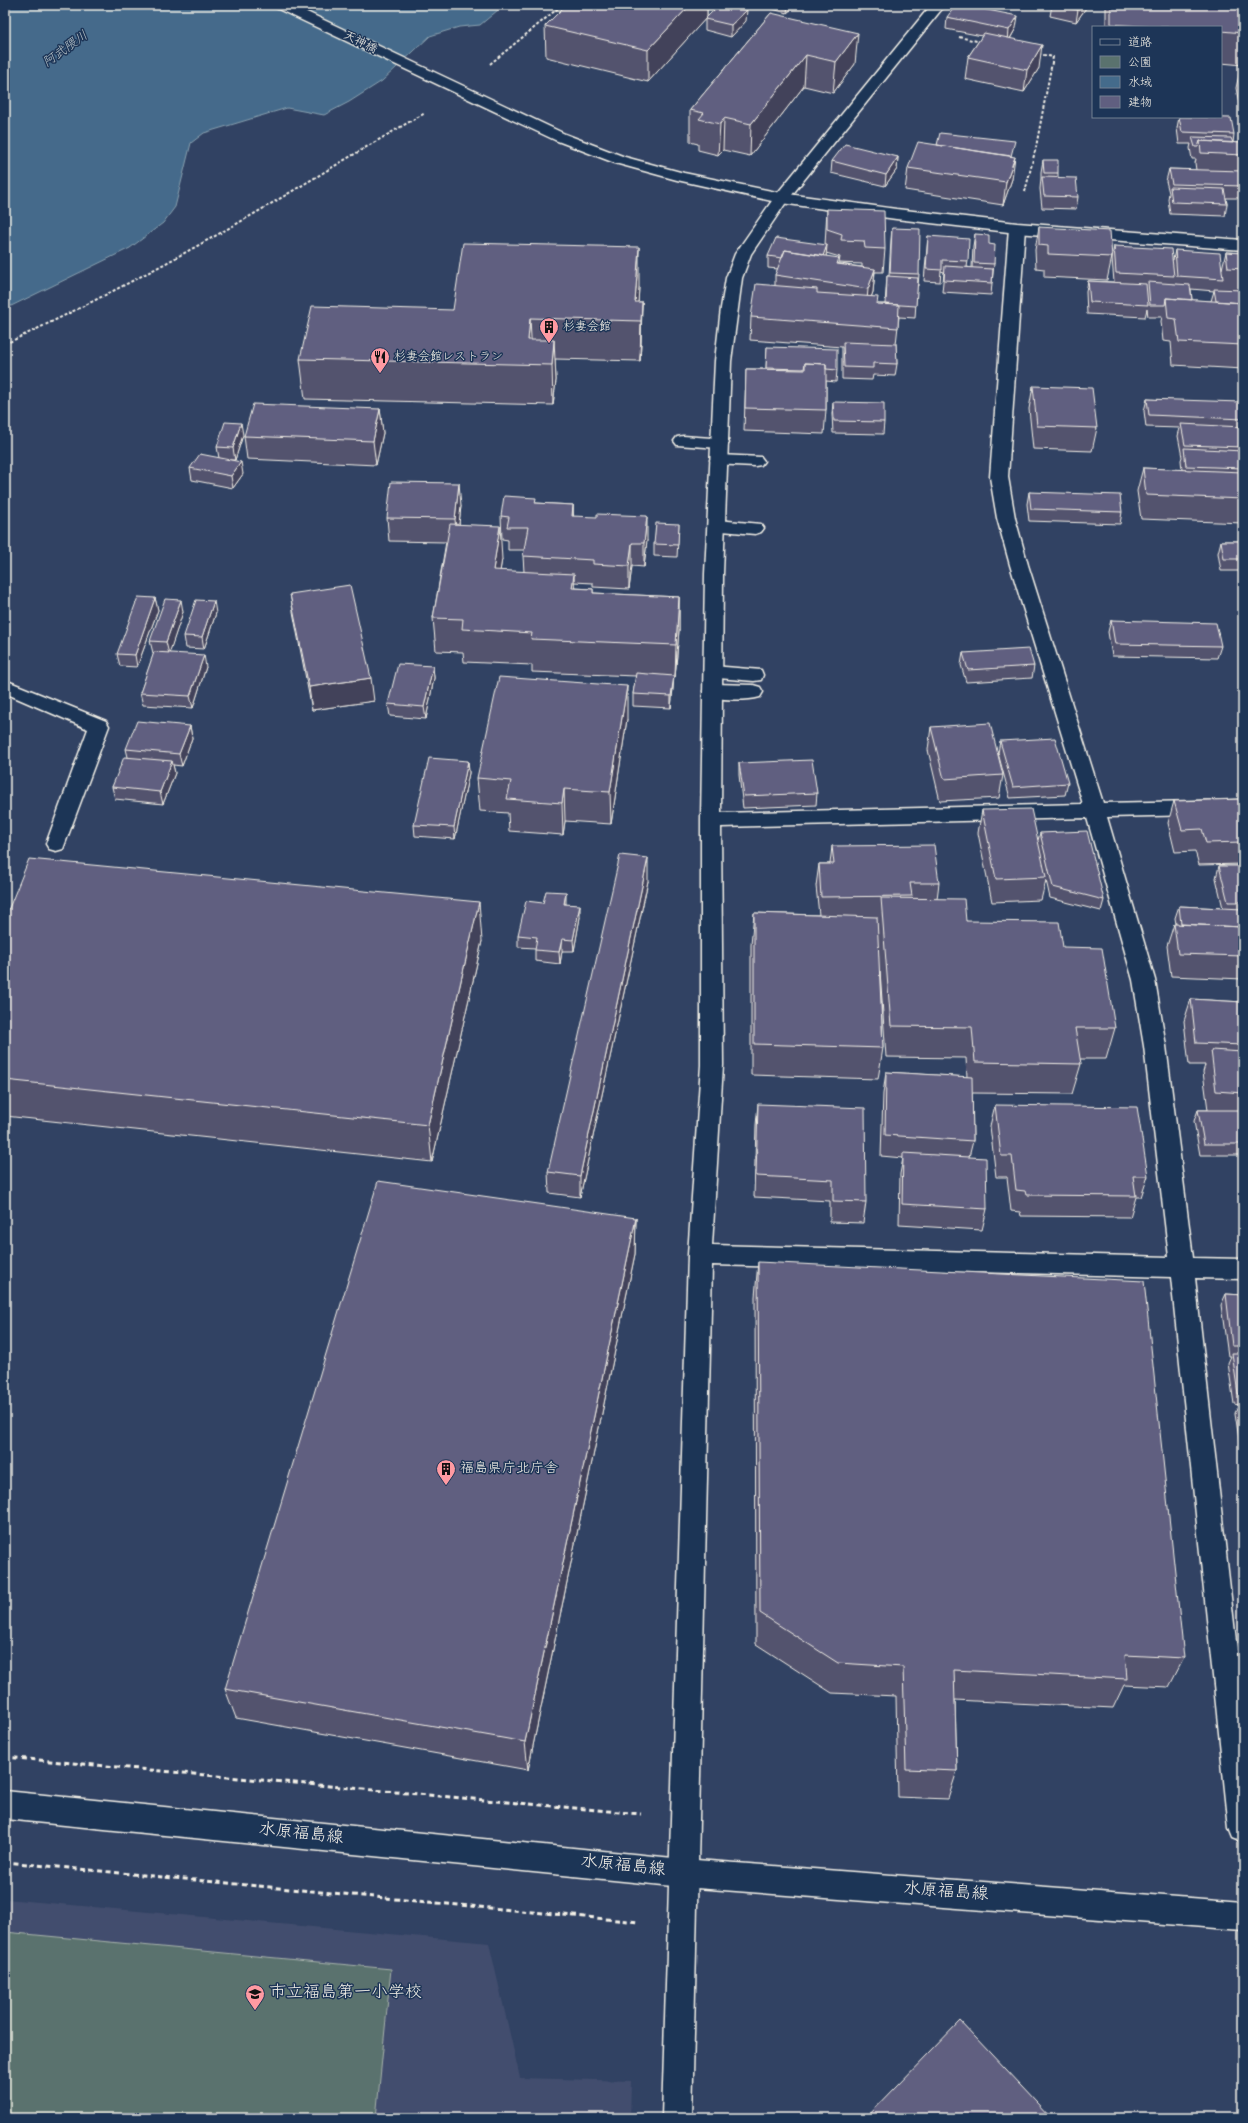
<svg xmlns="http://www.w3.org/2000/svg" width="1248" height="2123" font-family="Dekko,'Klee One',sans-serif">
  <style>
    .built { fill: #434e6e }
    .green { fill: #5a726e; stroke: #a7b2ab }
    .water { fill: #446b8b; stroke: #8aa1b0 }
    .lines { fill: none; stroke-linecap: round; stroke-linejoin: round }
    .lane-casing { stroke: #f4f1e8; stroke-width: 3 }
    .street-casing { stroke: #f4f1e8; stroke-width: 3 }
    .secondary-casing { stroke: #f4f1e8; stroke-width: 3 }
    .path-far1 { stroke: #f4f1e8; stroke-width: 2; stroke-dasharray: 3 2; stroke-linecap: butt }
    .path { stroke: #f4f1e8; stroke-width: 3; stroke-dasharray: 5 3.5; stroke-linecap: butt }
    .lane { fill: #1d3557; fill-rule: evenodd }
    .street { fill: #1d3557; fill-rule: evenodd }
    .secondary { fill: #1d3557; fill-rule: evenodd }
    .wall { fill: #53526e; stroke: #f4f1e8; fill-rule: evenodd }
    .shaded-wall { fill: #43425a; stroke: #f4f1e8 }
    .building { fill: #605f80; stroke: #f4f1e8 }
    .labels { text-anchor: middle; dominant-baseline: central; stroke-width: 3; stroke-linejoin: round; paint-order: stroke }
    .far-street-label { font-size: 12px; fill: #f4f1e8; stroke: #1d3557 }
    .far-poi-label { font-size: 12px; fill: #f4f1e8; stroke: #1d3557; text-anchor: start }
    .far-water-label { font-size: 13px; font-style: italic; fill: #b6c2c7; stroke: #1d3557 }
    .poi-label { font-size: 14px; fill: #f4f1e8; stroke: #1d3557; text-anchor: start }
    .near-street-label { font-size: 17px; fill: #f4f1e8; stroke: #1d3557 }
    .near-poi-label { font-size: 17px; fill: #f4f1e8; stroke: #1d3557; text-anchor: start }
  </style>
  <rect width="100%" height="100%" fill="#314263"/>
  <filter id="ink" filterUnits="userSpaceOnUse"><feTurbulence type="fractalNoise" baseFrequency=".025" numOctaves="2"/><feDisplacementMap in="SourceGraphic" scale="8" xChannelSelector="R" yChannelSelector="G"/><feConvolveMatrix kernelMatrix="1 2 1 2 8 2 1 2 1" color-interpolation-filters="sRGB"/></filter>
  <g filter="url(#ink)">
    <!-- built -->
    <path class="built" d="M5,1899L489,1943L520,2078L631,2081L630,2118H5Z"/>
    <!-- green -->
    <path class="green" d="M5,1932L391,1969L376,2118H5Z"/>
    <!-- water -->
    <path class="water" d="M5,5H504L480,25L459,27L430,36L382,81L349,102L324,115L287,108L204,133L191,143L175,207L163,223L130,248L5,309Z"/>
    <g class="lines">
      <defs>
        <path id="lane" d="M683,436L726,439L729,443L726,447L720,448L677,445L674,441L677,437Z
          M719,455L761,457L764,461L761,465L755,466L713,464L710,460L713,456Z
          M717,520L761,524L764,528L761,532L755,534L711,530L708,526L711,522Z
          M713,666L761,670L763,675L761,680L754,681L706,677L704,672L706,667Z
          M5,680L106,721L109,726L63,849L56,851L49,849L46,844L88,729L5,693Z
          M713,684L753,685L760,687L763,692L760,697C745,701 721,700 706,696L703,691L706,686Z"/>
        <path id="street" d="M931,5H945L787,201L751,254L742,278L731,361L723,574L721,813L1083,804L1010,565L997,518L990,477L1009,228L1012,225H1022L1025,228L1008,477L1015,518L1028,565L1103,803L1243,800V814L1107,817L1155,980L1166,1046L1193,1258L1243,1259V1279L1195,1278L1243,1704V1842L1233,1838L1229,1828L1171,1277L712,1265L692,2118H662L688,1255L701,1065V820L705,574L715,361L721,308L726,278L735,254L776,195ZM1087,818L1133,980L1144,1046L1169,1257L712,1245L723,1065L721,827Z"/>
        <path id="secondary" d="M274,5H292L565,134L625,157L684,173L781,193L896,209L1017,223L1243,240V250L1017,233L896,219L781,203L677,180L615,163L555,140L276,8Z
          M5,1791L683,1859L1243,1902V1930L683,1887L5,1819Z"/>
      </defs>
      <!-- lane casing -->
      <use href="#lane" class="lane-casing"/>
      <!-- street casing -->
      <use href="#street" class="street-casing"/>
      <!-- secondary casing -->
      <use href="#secondary" class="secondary-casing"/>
      <!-- path-far1 -->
      <path class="path-far1" d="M959,37L981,42
        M490,64L562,5
        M1025,192L1036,147L1053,57L1039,54
        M5,344C89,305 172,261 252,215C310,181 367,146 425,113"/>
      <!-- path -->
      <path class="path" d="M5,1757L641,1814
        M5,1862L638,1922"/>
      <!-- lane -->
      <use href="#lane" class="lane"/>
      <!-- street -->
      <use href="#street" class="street"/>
      <!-- secondary -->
      <use href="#secondary" class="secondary"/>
    </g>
    <!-- wall -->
    <path class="wall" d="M690,5H707V17L746,21L731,37L705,30V19L648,82L546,57L545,26Z
      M757,5H796L787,13Z
      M1052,5H1088L1076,22L1050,16Z
      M1106,5H1243V65L1221,63V27H1106Z
      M771,13L855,64L833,93L804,86L750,156L723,150L718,155L698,150V144L690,142V110Z
      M947,17L1016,28L1010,39L1039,68L1024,92L965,79L968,57L982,36L946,29Z
      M1241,66H1243V115L1241,114L1236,88Z
      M1179,117L1234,134L1233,143H1243V198H1226L1227,204L1225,216L1170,214L1168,199L1169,193L1166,181L1169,169L1196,170L1195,163L1196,159H1192L1190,148L1191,144H1179L1177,128Z
      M1012,156V179L1003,205L905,190L908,168Z
      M898,157L897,169L885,186L831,173L832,161Z
      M1043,160L1058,173V178L1078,197L1076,209L1042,208L1040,189L1041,178V172Z
      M827,209L885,249L883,272H875L873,292L871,297L877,304H885L887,276H889L891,240L892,228L919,274L918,286H917L915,318L899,317L896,344L897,364L895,376L873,375L872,380L842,379V347L750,340L751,317L775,286V275L778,269L768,268V256L825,245ZM826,253L840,257L839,263L862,264V267L839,264L826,256Z
      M1039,227L1112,257L1107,280L1044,277V269L1036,268L1035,250Z
      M975,234L989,244L994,264L992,283L991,295L942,292L944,272L941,271L940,282L924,281L928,236L968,261L967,267L972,268L973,246Z
      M1114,246L1173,260L1175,250L1222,269L1226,252L1243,253V369L1173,365L1171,342L1163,341L1161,321L1162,317H1148L1147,309L1145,317L1087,314L1086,292L1088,281L1114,282L1112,258ZM1191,289L1214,291L1211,301L1192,300Z
      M639,287L638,302H642L641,342L640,361L555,359L556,380L553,405L305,399L300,359L453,310Z
      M767,347L837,370L836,382L826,381V410L824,434L744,431L746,369H766Z
      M1033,386L1097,428L1092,451L1033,449L1029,409Z
      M1147,399L1243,405V523L1141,519L1137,491L1143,468L1182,470L1181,460L1182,457L1178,436L1180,428L1146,427L1144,411Z
      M833,402L884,422L883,434L833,433L832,414Z
      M380,409L383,433L376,465L247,459L244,436Z
      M243,435L235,460H230L243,474L233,488L192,480L190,468L219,458L217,447Z
      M1029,492L1122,512L1120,524L1029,521L1027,504Z
      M536,503L573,505V516L647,540L644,567L632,566L629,589L593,587V583L574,582V588L593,589V593L679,597V630L675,678H673V688L671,708L633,706V694L636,676L532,672V665L464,662L463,652L436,651L433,618L446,542L389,541L387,518L461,506L459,524L502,559L500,571L524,572L523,556L524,550H508V540L502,539L501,516Z
      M679,524L677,557L654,556V544Z
      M1221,541H1243V571H1221L1218,553Z
      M1243,575V587L1242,580Z
      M290,594L374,701L312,710L294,617Z
      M155,598L158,610L137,667L120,666L117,654Z
      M183,612L169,653L206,667L193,708L143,705L140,693L154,653H153L150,641Z
      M216,613L204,649L186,648L184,636Z
      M1111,620L1221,646L1217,658L1112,656L1108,632Z
      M963,653L1034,666L1032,678L966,682L961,665Z
      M433,666L434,678L426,719L390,716L388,704Z
      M627,719L611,824L565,821L563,835L509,831L508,813L480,811L477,778Z
      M190,726L192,738L182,766L173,765L175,773L163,804L115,799L112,787L128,757L126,749Z
      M931,727L1003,775L999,798L940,801L928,750Z
      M1000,741L1068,783L1065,795L1010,798L998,753Z
      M468,761L469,773L455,839L415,836L414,825Z
      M739,763L817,793L816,805L743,808L739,775Z
      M1243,799V864L1199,865L1195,851L1175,852L1168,823L1174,801Z
      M982,810L1038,840L1040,833L1104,900L1101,911L1050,898L1046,880L1041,900L992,902L978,833Z
      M832,846L939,883L937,899L966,921L1063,947L1115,1028L1106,1059H1080L1081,1064L1072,1094L972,1093L973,1141L969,1157L987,1209L982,1230L899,1225L900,1174L903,1158L881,1156L883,1094L886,1072L967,1077L966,1058L886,1057L880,971L883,1048L878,1079L751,1075V945L754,913L819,915L816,886L819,864H830Z
      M1219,866H1243V979L1171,976L1167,946L1174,924H1176L1175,918L1179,906L1223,908L1216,878Z
      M648,881L580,1197L549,1193L548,1172Z
      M543,903L566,904L580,917L574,951H562L560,964L535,961V948L518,947V935Z
      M5,918L482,941L432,1162L5,1116Z
      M1191,999L1243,1002V1155H1200L1194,1121L1198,1110H1208L1203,1072L1205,1065H1189L1184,1021Z
      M758,1104L866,1202L863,1223L830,1222V1201L754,1197L756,1125Z
      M995,1105L1148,1176L1141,1197H1136L1130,1217L1021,1216L1020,1212L1011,1211L1007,1177H996L990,1126Z
      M636,1218L635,1254L528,1770L236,1718L225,1689Z
      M758,1262L1184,1658L1169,1687L1124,1685L1113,1708L955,1700L957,1771L948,1799L898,1797L896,1696L832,1693L756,1644L755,1297Z
      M1226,1294L1243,1295V1459H1242L1235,1413L1239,1405L1234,1404L1228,1363L1231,1356H1228L1221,1305Z"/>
    <!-- shaded-wall -->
    <path class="shaded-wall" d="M690,5H707V17L648,82V50Z
      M788,5H796L787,13Z
      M1082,5H1088L1076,22L1078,10Z
      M747,10L746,21L731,37V25Z
      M1018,16L1016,28L1008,42L1009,30Z
      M858,33L855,64L833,93L836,62Z
      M1042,45L1039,68L1024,92L1027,70Z
      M806,55L804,86L750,156L751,124Z
      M724,118L723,150L718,155L720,124Z
      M898,157L897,169L885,186L886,175Z
      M1015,157L1012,179L1003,205L1006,182Z
      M827,245L826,257L820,263Z
      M639,247V287L637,321L635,302Z
      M875,269L873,292L866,312L868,289Z
      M642,302L641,342L640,361L641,321Z
      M530,318L532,358L528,340Z
      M554,340L556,380L553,405L552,365Z
      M380,409L383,433L376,465L373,441Z
      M241,423L243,435L235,460L233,448Z
      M241,462L243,474L233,488L231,476Z
      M459,483L461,506L457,542L455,519Z
      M573,505L574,528L572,516Z
      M647,516V540L644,567V543Z
      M500,526L502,559L495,603L493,570Z
      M632,543V566L629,589V566Z
      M574,574L575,607L572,588Z
      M679,597V630L675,678L676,645Z
      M155,598L158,610L137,667L135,655Z
      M181,600L183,612L169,654L166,642Z
      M214,601L216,613L204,649L202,637Z
      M204,655L206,667L193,708L190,696Z
      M433,666L434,678L426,719L424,707Z
      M674,676L673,688L671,708V696Z
      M371,678L374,701L312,710L309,687Z
      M627,686V719L611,824L610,792Z
      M190,726L192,738L182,766L179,754Z
      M172,761L175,773L163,804L160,792Z
      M468,761L469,773L455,839L454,827Z
      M564,789L565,821L563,835L562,803Z
      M648,858V881L580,1197V1176Z
      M566,892V904H564Z
      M479,902L482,941L432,1162L428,1125Z
      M580,905V917L574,951L573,940Z
      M562,939V951L560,964L559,952Z
      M636,1218L635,1254L528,1770L525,1742Z"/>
    <!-- building -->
    <path class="building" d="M566,5H690L648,50L545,26Z
      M719,5H727L747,10L731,25L705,19Z
      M956,5H962L1018,16L1009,30L947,17Z
      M1053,5H1082L1078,10Z
      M1111,5H1243V33L1221,31V27H1157L1111,24Z
      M771,13L858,33L836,62L806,55L751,124L724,118L720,124L699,119L704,113L690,110Z
      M984,33L1042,45L1027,70L968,57Z
      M1241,66H1243V76Z
      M1179,117L1231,118L1234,134L1182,132Z
      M940,133L1015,141L1011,156L937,145Z
      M1192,137L1231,138L1233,143L1200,141L1198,147H1195Z
      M1200,141L1243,143V155L1201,153Z
      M918,142L1015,157L1006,182L908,168Z
      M845,144L898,157L886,175L832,161Z
      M1043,160H1058V173H1044Z
      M1169,169L1243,171V186L1172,184Z
      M1042,177L1076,178L1078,197L1044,196Z
      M1170,187L1224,189L1227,204L1172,202Z
      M827,209L884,211L885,249L865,248L864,241L841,240L842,234L827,229Z
      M1039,227L1110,231L1112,257L1048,254V246L1039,245Z
      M892,228L920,229L919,274L890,273Z
      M975,234L989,235V244L995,245L994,264L974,263Z
      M928,236L969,239L968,261L942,260V270L926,269Z
      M776,238L827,245L823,256L785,250L782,258L768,256Z
      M463,243L639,247L635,302H642L641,321L530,318L528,340H554L552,365L300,359L312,306L453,310Z
      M1114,246L1171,249L1174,276L1116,273Z
      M785,250L839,258L837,264L875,269L868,289L775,275Z
      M1175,250L1220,253L1223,279L1177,276Z
      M1226,252L1243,253V269L1228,268Z
      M945,266L993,269L992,283L944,280Z
      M887,276L918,278L916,306L886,304Z
      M1088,281L1146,284L1148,305L1090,302Z
      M1148,282L1190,285L1192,300L1166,298L1165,305H1150Z
      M756,284L817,289V293L878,297L877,304L899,305L898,328L751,317Z
      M1214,289L1243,290V303L1216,301Z
      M1166,298L1243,303V345L1179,342L1176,319L1168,318Z
      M843,342L896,344L897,364L873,363V368L844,367Z
      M767,347L837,349V370L826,369V364L805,363L804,369L766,368Z
      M805,363L826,364V410L745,408L746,369L805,370Z
      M1033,386L1092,388L1097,428L1037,426Z
      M1147,399L1241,402V405H1243V419L1149,415Z
      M833,402L884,403V422L834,421Z
      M253,404L380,409L373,441L244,436Z
      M225,422L241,423L233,448L217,447Z
      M1181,424L1243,427V447L1185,445Z
      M1184,448L1243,451V468L1186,466Z
      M200,454L241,462L231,476L190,468Z
      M1143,468L1243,472V499L1146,495Z
      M391,482L459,483L455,519L387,518Z
      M1029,492L1120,495L1122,512L1031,509Z
      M504,496L536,498L535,503L573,505L572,516L597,517V514L647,516L644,543H632L629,566L593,564V560L523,556L528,527H507L509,517L501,516Z
      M656,523L679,524L678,545L654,544Z
      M450,524L500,526L493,570L574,574L572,588L593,589V593L679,597L676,645L531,639L532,633L462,629L463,619L433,618Z
      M1221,541H1243V559H1224Z
      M350,585L371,678L309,687L290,594Z
      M138,597L155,598L135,655L117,654Z
      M165,599L181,600L166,642L150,641Z
      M196,600L214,601L202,637L184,636Z
      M1111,620L1216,623L1221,646L1115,644Z
      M1029,649L1034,666L968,670L963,653Z
      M154,652L204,655L190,696L140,693Z
      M398,664L433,666L424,707L388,704Z
      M636,673L674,676L671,696L633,694Z
      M499,677L627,686L610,792L564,789L562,803L507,799L511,781L477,778Z
      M137,721L190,726L179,754L126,749Z
      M990,723L1003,775L944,779L931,727Z
      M1055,738L1068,783L1013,787L1000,741Z
      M124,757L172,761L160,792L112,787Z
      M429,758L468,761L454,827L414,825Z
      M812,760L817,793L744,796L739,763Z
      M1243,799V842L1206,843L1202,829L1182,830L1174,801Z
      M1031,809L1046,877L996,879L982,810Z
      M1087,831L1104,900L1053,887L1040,833Z
      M934,845L939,883H910L912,896L821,897L819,864H834L832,846Z
      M620,855L648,858L580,1176L548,1172Z
      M29,859L479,902L428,1125L5,1080V918Z
      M1219,866H1243V902H1228Z
      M546,891L566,892L564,904L580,905L573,940L562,939L559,952L535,950L537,937L518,935L526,901L543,903Z
      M881,898L964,899L966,921L1059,922L1063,947L1102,948L1115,1028H1075L1081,1064L975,1062L972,1027L891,1026Z
      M1179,906L1243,909V927L1181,924Z
      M754,913L877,917L883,1048L754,1044Z
      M1174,924L1243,927V956L1178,954Z
      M1191,999L1243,1002V1045L1196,1043Z
      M1211,1050L1243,1052V1093L1216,1091Z
      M886,1072L972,1077L973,1141L885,1135Z
      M758,1104L865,1108L866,1202L833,1201V1180L756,1176Z
      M995,1105L1137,1107L1148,1176H1133L1136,1196L1026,1195L1025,1191L1016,1190L1012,1156H1001Z
      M1198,1110H1243V1144H1204Z
      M903,1153L986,1158L987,1209L902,1204Z
      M378,1181L636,1218L525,1742L225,1689Z
      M758,1262L1144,1281L1184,1658L1125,1655L1127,1679L954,1670L957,1771L906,1769L903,1667L838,1663L760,1613Z
      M1226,1294L1243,1295V1346H1232Z
      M1232,1353H1243V1394H1238Z
      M960,2021L1051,2118H866Z"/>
  </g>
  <!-- icons -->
  <defs>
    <symbol id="building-pin" viewBox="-11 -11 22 30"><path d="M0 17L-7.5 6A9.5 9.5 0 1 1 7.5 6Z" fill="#ff9aa2" stroke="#1d3557"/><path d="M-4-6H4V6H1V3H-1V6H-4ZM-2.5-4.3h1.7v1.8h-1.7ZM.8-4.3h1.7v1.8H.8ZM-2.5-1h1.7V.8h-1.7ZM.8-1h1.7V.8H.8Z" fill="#111"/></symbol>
    <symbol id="restaurant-pin" viewBox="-11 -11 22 30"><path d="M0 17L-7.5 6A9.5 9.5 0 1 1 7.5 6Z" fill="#ff9aa2" stroke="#1d3557"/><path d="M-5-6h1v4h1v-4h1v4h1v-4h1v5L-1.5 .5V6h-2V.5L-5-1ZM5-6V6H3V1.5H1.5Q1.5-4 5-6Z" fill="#111"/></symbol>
    <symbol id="school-pin" viewBox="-11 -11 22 30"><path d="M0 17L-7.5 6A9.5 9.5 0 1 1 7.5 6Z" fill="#ff9aa2" stroke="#1d3557"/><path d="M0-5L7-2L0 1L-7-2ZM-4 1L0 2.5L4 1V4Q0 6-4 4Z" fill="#111"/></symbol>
  </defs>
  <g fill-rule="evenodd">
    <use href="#building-pin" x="538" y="316" width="22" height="30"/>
    <use href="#restaurant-pin" x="369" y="346" width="22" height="30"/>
    <use href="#building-pin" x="435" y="1458" width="22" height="30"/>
    <use href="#school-pin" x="244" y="1983" width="22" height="30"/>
  </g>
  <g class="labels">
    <!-- far-street labels -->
    <g class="far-street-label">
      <text transform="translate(360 43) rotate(26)">天神橋</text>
    </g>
    <!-- far-poi labels -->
    <g class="far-poi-label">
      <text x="563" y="327">杉妻会館</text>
      <text x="394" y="357">杉妻会館レストラン</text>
    </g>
    <!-- far-water labels -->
    <g class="far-water-label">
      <text transform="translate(66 50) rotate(-36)">阿武隈川</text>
    </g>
    <!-- poi labels -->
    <g class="poi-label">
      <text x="460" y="1469">福島県庁北庁舎</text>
    </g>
    <!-- near-street labels -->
    <g class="near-street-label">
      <text transform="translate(301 1835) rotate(6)">水原福島線</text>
      <text transform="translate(623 1867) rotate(6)">水原福島線</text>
      <text transform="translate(946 1893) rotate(4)">水原福島線</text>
    </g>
    <!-- near-poi labels -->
    <g class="near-poi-label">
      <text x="269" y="1994">市立福島第一小学校</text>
    </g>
  </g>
  <!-- margin -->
  <rect width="1248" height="2123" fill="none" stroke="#1d3557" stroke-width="20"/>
  <rect x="10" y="10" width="1228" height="2103" fill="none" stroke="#f4f1e8" stroke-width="1.5" filter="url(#ink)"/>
  <!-- legend -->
  <rect x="1092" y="26" width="130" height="92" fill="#1d3557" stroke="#738091"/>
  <rect x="1100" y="39" width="20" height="6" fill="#1d3557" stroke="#738091"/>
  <text x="1128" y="46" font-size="12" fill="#f4f1e8">道路</text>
  <rect x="1100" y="56" width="20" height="12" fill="#5a726e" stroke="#738091"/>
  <text x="1128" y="66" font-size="12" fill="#f4f1e8">公園</text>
  <rect x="1100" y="76" width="20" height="12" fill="#446b8b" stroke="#738091"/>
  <text x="1128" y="86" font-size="12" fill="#f4f1e8">水域</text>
  <rect x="1100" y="96" width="20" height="12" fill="#605f80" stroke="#738091"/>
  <text x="1128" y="106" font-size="12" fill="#f4f1e8">建物</text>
</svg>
